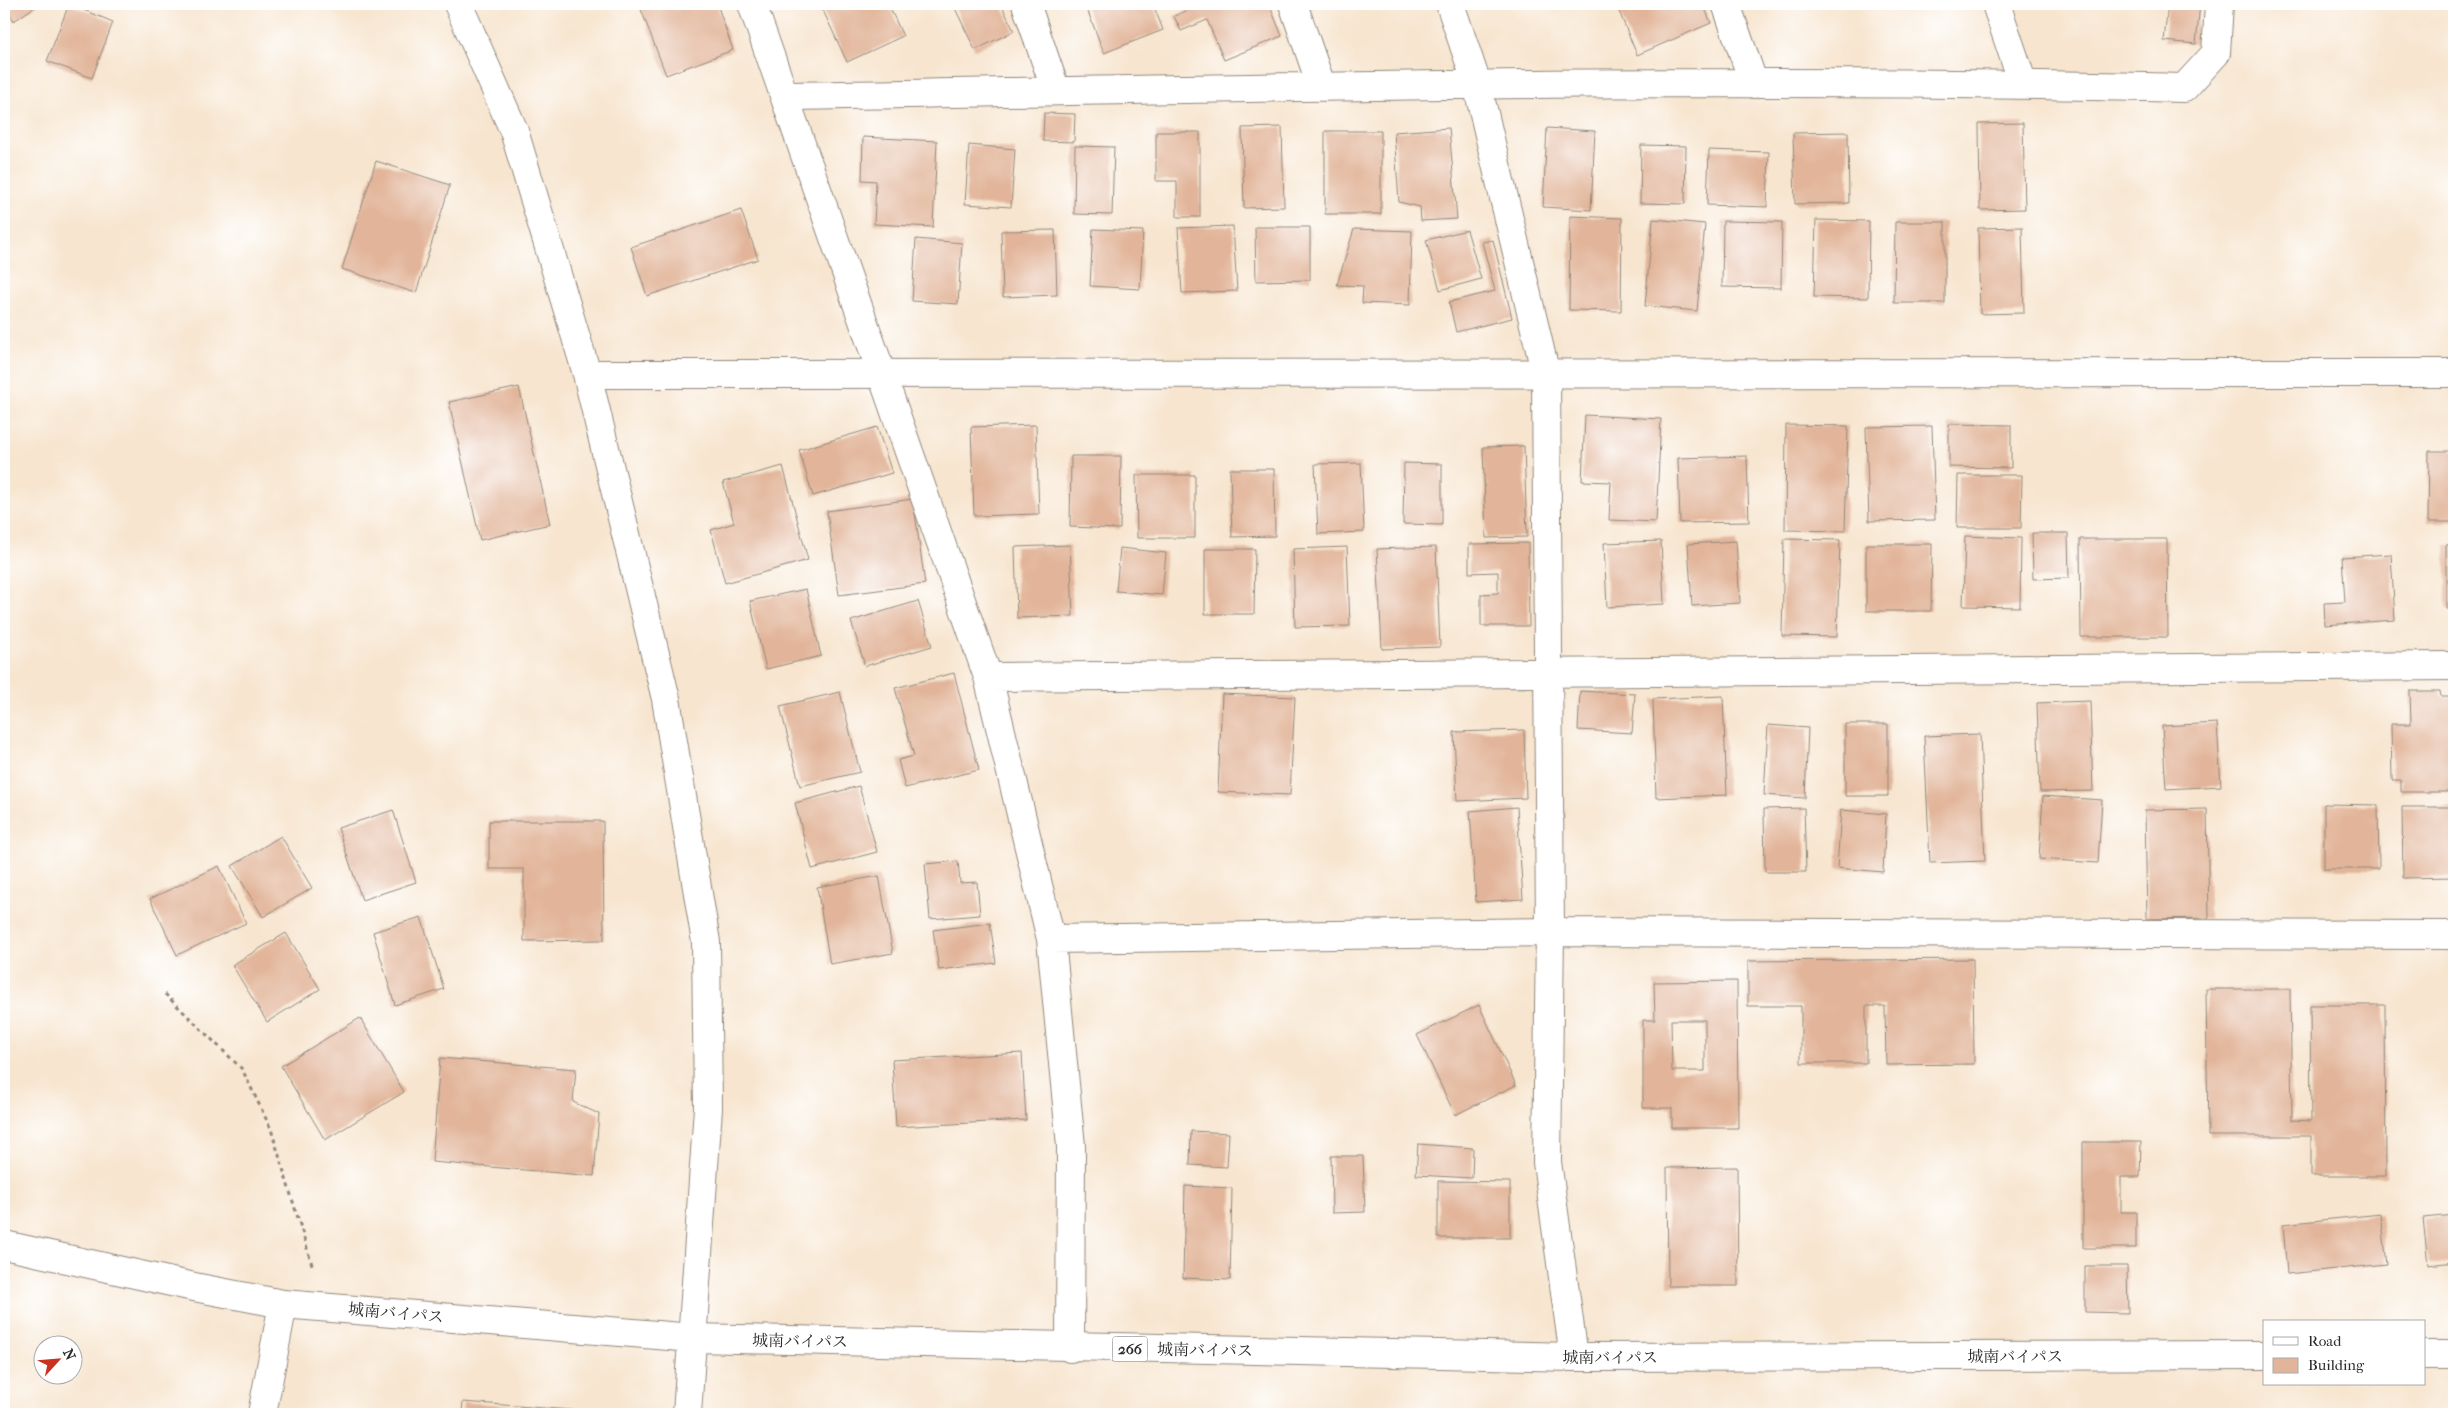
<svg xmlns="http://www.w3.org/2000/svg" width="2458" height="1418" font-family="'IM FELL French Canon','Noto Serif JP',serif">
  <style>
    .building { fill: #e2b59a; fill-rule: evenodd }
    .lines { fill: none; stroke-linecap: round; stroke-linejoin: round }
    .street-casing { stroke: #91887d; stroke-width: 30 }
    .secondary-casing { stroke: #91887d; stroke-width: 30 }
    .highway-casing { stroke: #91887d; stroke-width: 30 }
    .path { stroke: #91887d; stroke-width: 3; stroke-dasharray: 4 4; stroke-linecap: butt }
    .street { stroke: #fff; stroke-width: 28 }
    .secondary { stroke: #fff; stroke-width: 28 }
    .highway { stroke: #fff; stroke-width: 28 }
    .labels { text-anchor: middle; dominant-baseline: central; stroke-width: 4; stroke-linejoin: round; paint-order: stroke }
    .shield { fill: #fff; stroke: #6b6b6b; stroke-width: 1 }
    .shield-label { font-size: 15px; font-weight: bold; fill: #2b2b2b }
    .street-label { font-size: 16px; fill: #2b2b2b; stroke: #fff }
  </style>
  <rect width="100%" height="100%" fill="#fff"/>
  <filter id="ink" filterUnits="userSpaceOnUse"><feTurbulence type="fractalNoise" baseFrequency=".02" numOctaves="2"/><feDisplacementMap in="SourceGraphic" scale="10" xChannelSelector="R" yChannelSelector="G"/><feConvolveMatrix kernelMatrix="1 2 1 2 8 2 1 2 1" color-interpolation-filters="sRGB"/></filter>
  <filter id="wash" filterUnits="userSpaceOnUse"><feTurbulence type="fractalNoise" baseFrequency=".0096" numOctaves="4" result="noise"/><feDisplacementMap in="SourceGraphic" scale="20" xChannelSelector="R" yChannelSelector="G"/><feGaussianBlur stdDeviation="1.12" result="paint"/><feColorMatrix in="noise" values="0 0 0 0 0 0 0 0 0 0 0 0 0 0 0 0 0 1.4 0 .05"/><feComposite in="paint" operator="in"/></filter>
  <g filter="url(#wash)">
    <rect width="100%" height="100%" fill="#f7e5cf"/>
    <g id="blocks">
      <!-- building -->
      <path class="building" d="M4,4H39L14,21Z
        M69,4L113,22L92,78L47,61Z
        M639,4H717L733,50L666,75Z
        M820,4H888L903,36L847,62Z
        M953,4H1001L1014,31L975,50Z
        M1085,4H1153L1163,30L1104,53Z
        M1203,4H1269L1282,36L1224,60L1207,20L1181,31L1174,16Z
        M1616,4H1703L1711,23L1637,55Z
        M2168,4H2200L2196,44L2164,41Z
        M1044,113L1075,114L1074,142L1043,141Z
        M2023,123L2025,209L1980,210L1979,124Z
        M1282,127L1284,207L1244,208L1242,128Z
        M1449,128L1457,219L1421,221L1420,207L1399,202L1394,132Z
        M1547,128L1595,131L1591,210L1543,207Z
        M1325,131H1381V214H1325Z
        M1156,132H1200V217H1177V181H1156Z
        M1848,132L1849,203L1795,204L1793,133Z
        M863,137L937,141L933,227L874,224L876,181L862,180Z
        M969,145L1015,149L1011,207L965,204Z
        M1641,145L1686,146L1685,204L1640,203Z
        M1075,146L1114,147L1112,215L1074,214Z
        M1709,150L1769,152L1767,207L1707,205Z
        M376,161L450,185L416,293L342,269Z
        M741,210L758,259L647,296L631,247Z
        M1570,216L1622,218L1621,311L1569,310Z
        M1653,219L1705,224L1697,311L1645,306Z
        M1816,220L1869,221L1868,298L1814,297Z
        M1723,221L1782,222L1781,288L1722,287Z
        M1895,222H1945V303H1894Z
        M1233,226L1237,291L1182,293L1178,228Z
        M1255,227H1310V280L1256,281Z
        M2022,227L2024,313L1980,314L1978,228Z
        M1093,229L1143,231L1140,289L1090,286Z
        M1354,229L1412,231L1410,305L1362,303L1363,286L1337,285Z
        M1055,230L1057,295L1003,297L1001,231Z
        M1467,230L1481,279L1440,290L1426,240Z
        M916,239L962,243L958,304L912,301Z
        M1493,240L1512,318L1456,332L1449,302L1495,291L1482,242Z
        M519,387L550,524L480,540L449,402Z
        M1585,415L1661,419L1656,522L1609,520L1611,482L1582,481Z
        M1949,424L2011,425V468L1949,467Z
        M1036,425L1039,514L974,516L971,427Z
        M1786,425L1848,426L1845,531L1785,530Z
        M1932,426L1935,520L1869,521L1866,427Z
        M877,427L892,473L813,496L799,450Z
        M1524,446L1527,537L1486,538L1483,447Z
        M2429,451H2454V522H2428Z
        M1071,456H1121L1120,529L1070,527Z
        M1747,456L1749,522L1680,523L1678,458Z
        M1361,463L1364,532L1318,534L1315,464Z
        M1404,463L1442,464V525L1403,524Z
        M783,466L808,560L725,583L711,530L734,523L723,482Z
        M1230,469H1274L1275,536L1232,537Z
        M1136,475H1195V538H1137Z
        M1958,475H2022L2021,528H1957Z
        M913,499L925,584L839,595L827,511Z
        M2032,533H2068L2069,578L2033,579Z
        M1965,536L2021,538L2020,607L1963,606Z
        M1784,539L1840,540L1837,637L1782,636Z
        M2080,539H2167L2168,637H2081Z
        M1661,541L1664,604L1607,607L1604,543Z
        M1736,541L1740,603L1692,606L1688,544Z
        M1528,543L1529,626H1481V594L1498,593V572L1469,573V544Z
        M1866,544H1932L1931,611H1866Z
        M1070,545L1073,616L1017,618L1015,547Z
        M2446,545H2454V609H2446Z
        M1347,547L1350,626L1295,627L1293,549Z
        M1436,547L1440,647L1382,649L1377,549Z
        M1120,548L1166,553L1162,595L1116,591Z
        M1205,549H1255L1254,614H1205Z
        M2391,554L2395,620L2325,625L2324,603L2345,602L2342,557Z
        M806,589L821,656L766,669L750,601Z
        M918,601L932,646L865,666L851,621Z
        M954,673L979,770L905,788L898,760L914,756L895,688Z
        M1580,691L1635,694L1632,733L1578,730Z
        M2410,691H2440L2441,697H2454V792H2401V780H2392L2391,724H2411Z
        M840,692L860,772L800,786L780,706Z
        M1222,694L1295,697L1290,795L1218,792Z
        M1723,696L1727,795L1656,798L1653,699Z
        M2090,701L2093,791L2040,792L2037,703Z
        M2217,723L2221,786L2166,789L2162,726Z
        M1845,724H1888V796H1845Z
        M1768,725L1808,728L1805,798L1764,795Z
        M1524,730L1526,798L1457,801L1454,732Z
        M1980,734L1985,861L1930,863L1924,736Z
        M859,786L877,852L812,869L795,803Z
        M2043,796L2102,800L2098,863L2039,859Z
        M2324,804L2378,805L2379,869H2324Z
        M1517,807L1523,899L1476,902L1470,811Z
        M2402,807H2454V877L2403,878Z
        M1804,808L1806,872H1765L1764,809Z
        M2207,809L2209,918L2147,919L2145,810Z
        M393,810L416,882L362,900L338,828Z
        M1841,810L1886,814L1883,872L1837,868Z
        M489,821H603L604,940L524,941V869H489Z
        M281,836L312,888L263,917L232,866Z
        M958,861L960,883L977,882L980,915L930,919L925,864Z
        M219,866L246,923L177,955L150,899Z
        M879,876L893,953L830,964L817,887Z
        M421,917L444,989L395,1005L373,932Z
        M990,923L996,963L939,970L933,930Z
        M286,933L320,989L267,1022L232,965Z
        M1973,959L1974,1064L1886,1065L1885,1006H1866V1063H1801V1006H1748V961Z
        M1737,981L1738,1128H1672V1108H1643V1020H1655L1654,982ZM1671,1020H1705V1071H1672Z
        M2206,989H2290L2292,1120L2311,1121L2310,1005H2385L2386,1176H2311V1136H2208Z
        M1479,1005L1516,1085L1455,1115L1417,1035Z
        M360,1018L404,1092L325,1140L281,1066Z
        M1022,1053L1026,1120L896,1127L892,1060Z
        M440,1058L576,1069L573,1102L599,1114L594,1176L432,1162Z
        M1191,1131L1229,1133L1227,1167L1190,1165Z
        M2083,1142H2141L2140,1177H2121V1212H2136V1248H2083Z
        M1418,1144L1473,1148L1472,1178L1416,1175Z
        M1331,1156H1363L1365,1212L1332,1213Z
        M1737,1167L1738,1286H1668L1667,1168Z
        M1438,1181L1510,1182V1238H1438Z
        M1185,1186L1232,1188L1230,1280L1183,1278Z
        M2381,1214L2387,1264L2287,1274L2283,1224Z
        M2454,1215V1262L2428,1265L2423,1218Z
        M2085,1266H2127L2128,1313L2085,1312Z
        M463,1402L585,1411V1414H462Z"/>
    </g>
  </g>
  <g filter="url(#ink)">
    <use href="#blocks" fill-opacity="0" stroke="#91887d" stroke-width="1"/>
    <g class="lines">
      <defs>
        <path id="street" d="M752,4L988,677L1051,939L1071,1146L1070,1348
          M1026,4L1056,91
          M1293,4L1321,85
          M1450,4L1477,84L1546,375L1550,932L1547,1162L1574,1357
          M1726,4L1754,84
          M1996,4L2023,84
          M785,96C1251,88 1718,76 2184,88L2216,53L2219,4
          M988,677L2454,666
          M1051,939L1550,932L2454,935
          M262,1414L283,1304"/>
        <path id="secondary" d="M458,4L514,131L587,374L666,699L706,942L708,1108L687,1414
          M587,374L2454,373"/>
        <path id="highway" d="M4,1245L194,1287L283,1304L693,1338L1574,1357L2264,1355
          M2424,1355H2454"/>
      </defs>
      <!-- street casing -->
      <use href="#street" class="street-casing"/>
      <!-- secondary casing -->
      <use href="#secondary" class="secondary-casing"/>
      <!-- highway casing -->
      <use href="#highway" class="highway-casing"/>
      <!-- path -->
      <path class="path" d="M165,994L242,1069L271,1129L313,1268"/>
      <!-- street -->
      <use href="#street" class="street"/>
      <!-- secondary -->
      <use href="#secondary" class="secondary"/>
      <!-- highway -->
      <use href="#highway" class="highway"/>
    </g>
  </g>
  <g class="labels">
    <!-- shield labels -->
    <rect class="shield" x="1112.5" y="1336.5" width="35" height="25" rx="4"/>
    <g class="shield-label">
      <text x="1130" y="1349">266</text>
    </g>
    <!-- street labels -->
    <g class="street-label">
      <text transform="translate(396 1313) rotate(5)">城南バイパス</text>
      <text transform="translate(800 1341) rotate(1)">城南バイパス</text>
      <text transform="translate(1205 1350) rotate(1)">城南バイパス</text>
      <text x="2015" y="1356">城南バイパス</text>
      <text x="1610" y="1357">城南バイパス</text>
    </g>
  </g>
  <!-- margin -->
  <rect width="2458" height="1418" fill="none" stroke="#fff" stroke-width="20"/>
  <!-- legend -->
  <rect x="2263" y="1320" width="162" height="65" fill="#ffffff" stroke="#aaaaaa"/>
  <rect x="2273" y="1337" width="25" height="8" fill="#ffffff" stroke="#aaaaaa"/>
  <text x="2308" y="1346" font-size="15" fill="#2b2b2b">Road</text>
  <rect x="2273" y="1358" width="25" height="15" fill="#e2b59a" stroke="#aaaaaa"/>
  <text x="2308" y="1370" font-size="15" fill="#2b2b2b">Building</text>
  <!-- north arrow -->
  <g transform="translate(58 1360) rotate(64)"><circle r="24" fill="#ffffff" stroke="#aaaaaa"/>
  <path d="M0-4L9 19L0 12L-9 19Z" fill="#c8321e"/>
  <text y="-8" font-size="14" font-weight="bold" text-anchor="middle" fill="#2b2b2b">N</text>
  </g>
</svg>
